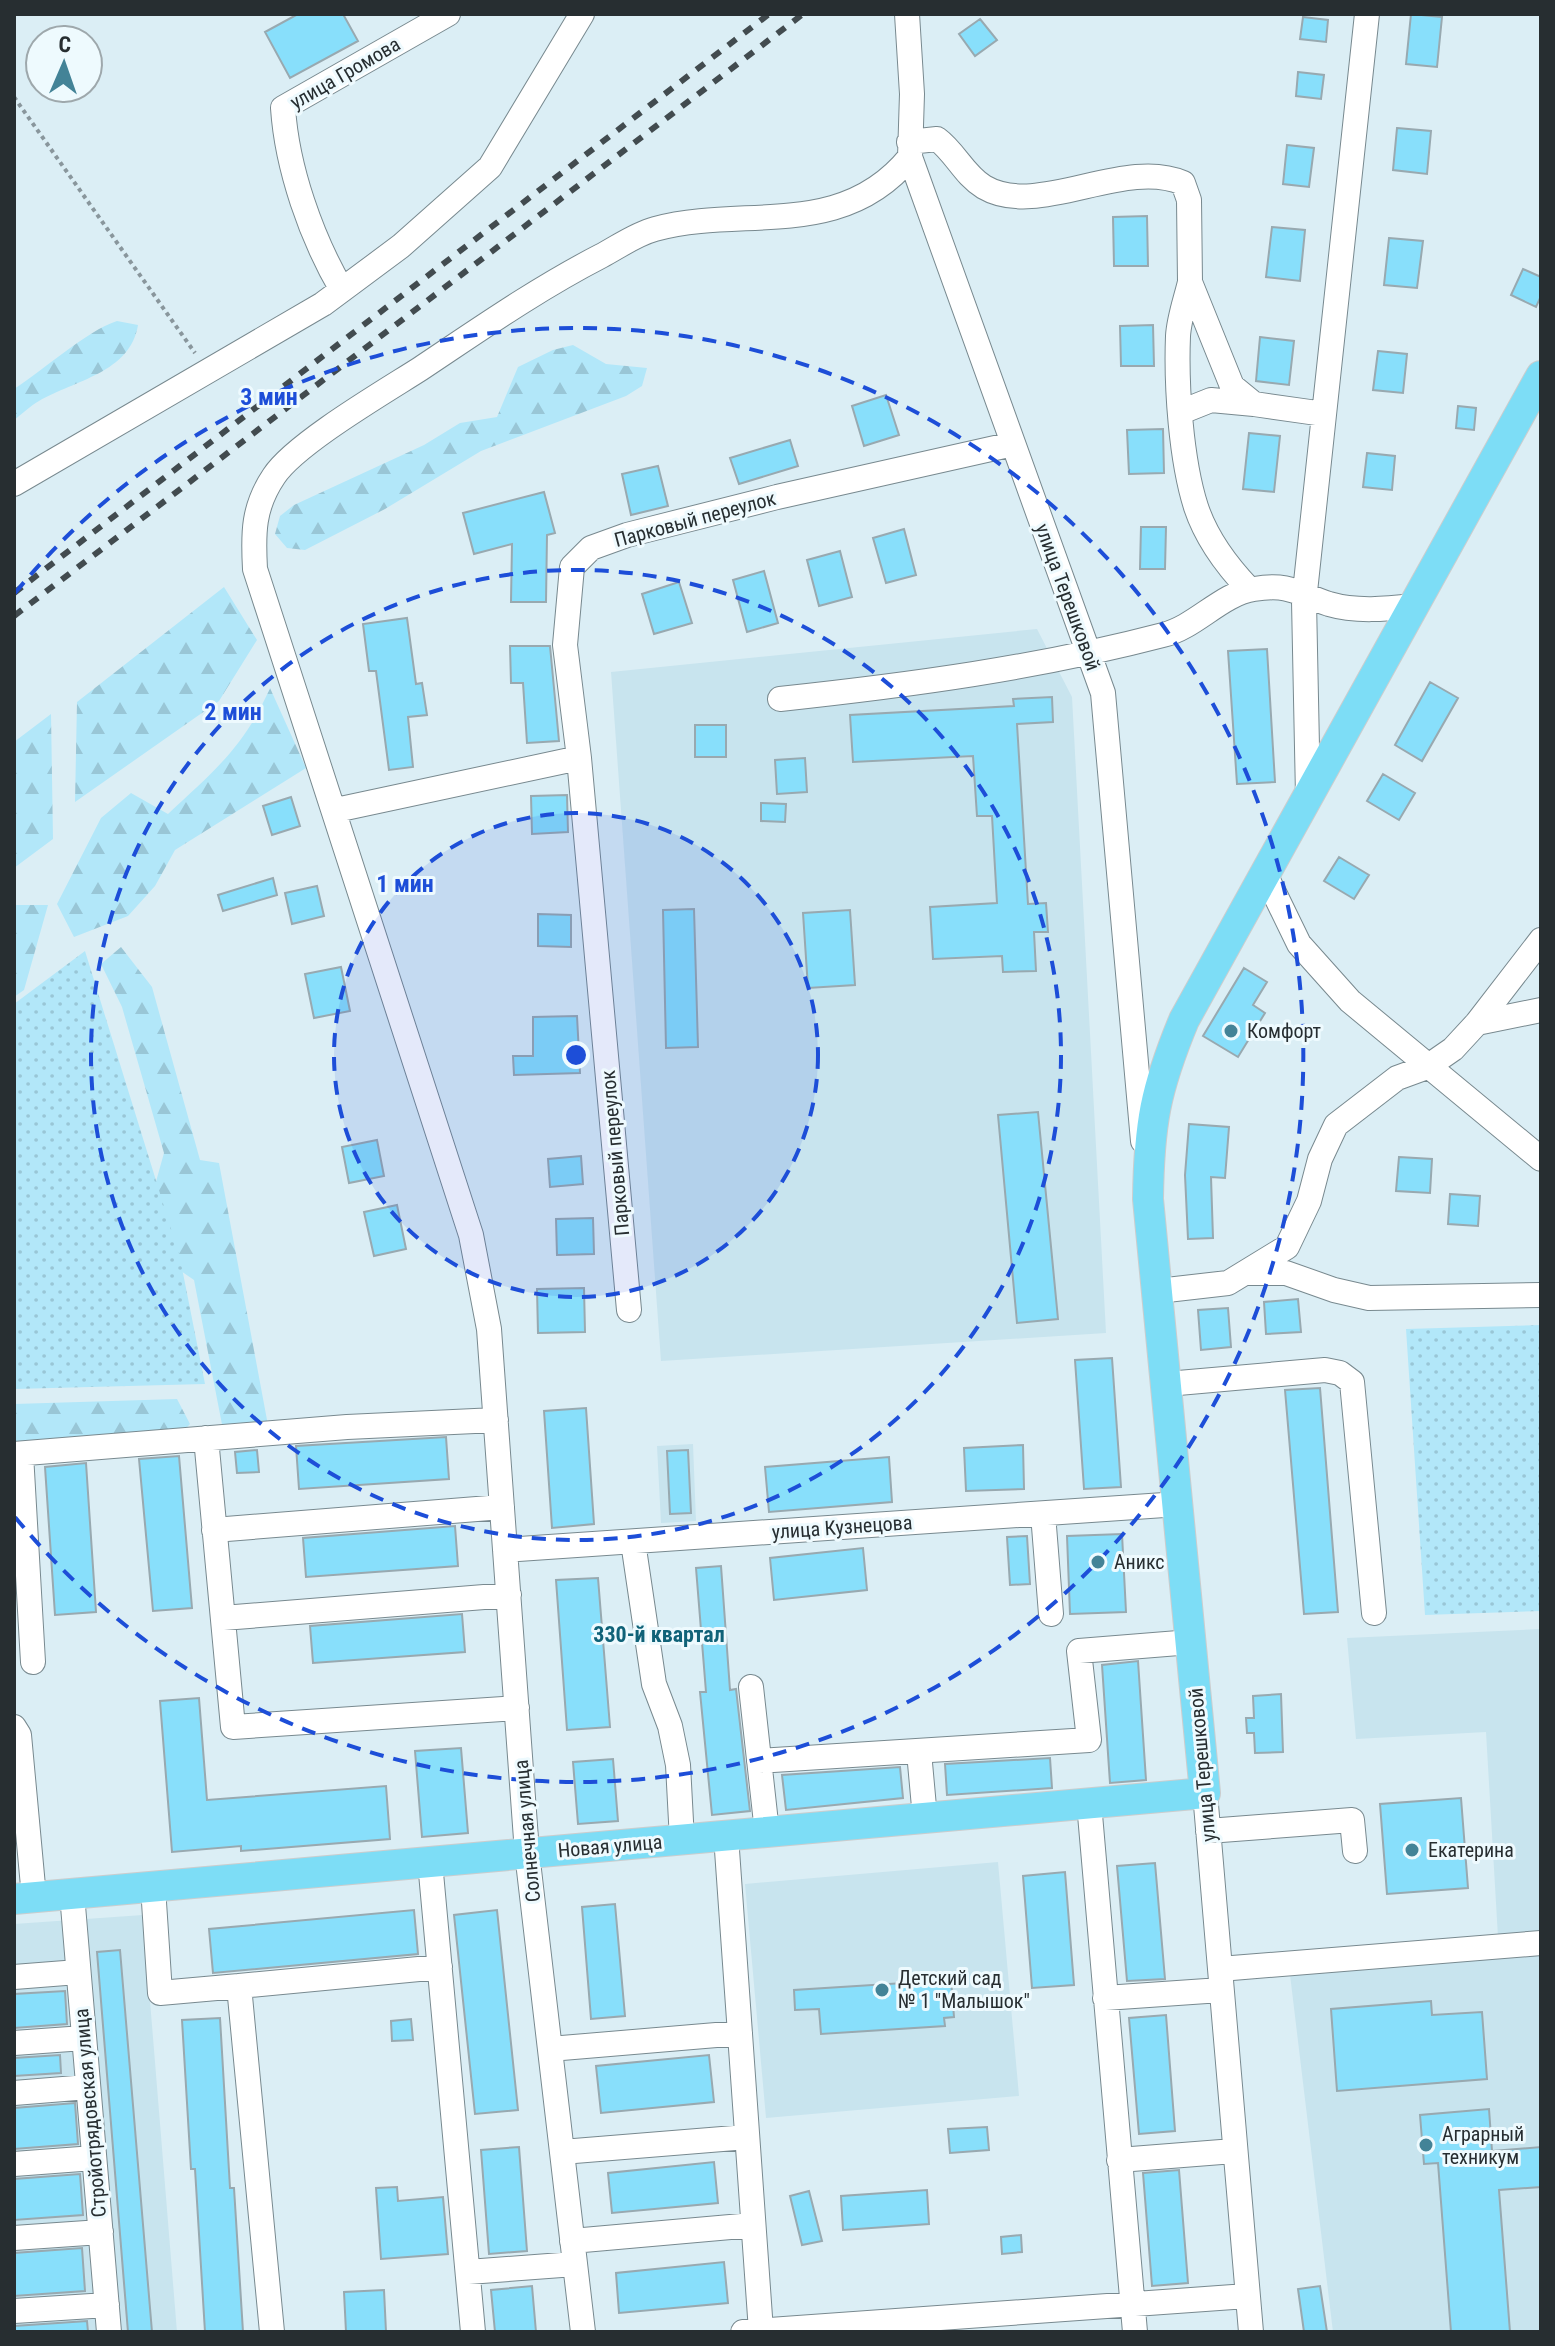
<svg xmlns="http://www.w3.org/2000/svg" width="1555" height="2346" font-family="'Roboto Condensed',sans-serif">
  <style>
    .built { fill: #c8e4ee }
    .forest { fill: url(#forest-firs) }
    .garden { fill: url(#garden-dots) }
    .building { fill: #88dffb; stroke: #98a9b0; stroke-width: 2 }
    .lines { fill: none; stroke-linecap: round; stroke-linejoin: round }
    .minor-casing { stroke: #78898f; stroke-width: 26 }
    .major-casing { stroke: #cbcdce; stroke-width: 32 }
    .path { stroke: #89969c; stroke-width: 4; stroke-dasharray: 4 4; stroke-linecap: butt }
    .minor { stroke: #fff; stroke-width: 24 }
    .major { stroke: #7dddf6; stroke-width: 30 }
    .rail { stroke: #424b4f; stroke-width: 6; stroke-dasharray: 10 10; stroke-linecap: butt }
    .ring { fill: none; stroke: #1d4ed8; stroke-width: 4; stroke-dasharray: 14 10 }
    .poi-dot { fill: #438397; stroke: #eefafe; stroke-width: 3 }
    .labels { text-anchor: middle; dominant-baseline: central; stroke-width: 6; stroke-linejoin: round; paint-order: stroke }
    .street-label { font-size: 20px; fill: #272e31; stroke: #eefafe }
    .poi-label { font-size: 20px; fill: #272e31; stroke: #eefafe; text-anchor: start }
    .neighbourhood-label { font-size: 22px; font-weight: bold; fill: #0f6278; stroke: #eefafe }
    .centre { fill: #1d4ed8; stroke: #eefafe; stroke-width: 4 }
    .ring-label { font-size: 24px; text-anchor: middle; font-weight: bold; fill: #1d4ed8; stroke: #eefafe; stroke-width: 6; stroke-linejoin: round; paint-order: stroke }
  </style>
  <defs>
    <pattern id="forest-firs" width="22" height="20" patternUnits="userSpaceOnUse" patternTransform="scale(2)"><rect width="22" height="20" fill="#b2e7f9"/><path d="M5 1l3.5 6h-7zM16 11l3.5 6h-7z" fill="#99c6d6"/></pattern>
    <pattern id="garden-dots" width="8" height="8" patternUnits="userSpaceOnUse" patternTransform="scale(2)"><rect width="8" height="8" fill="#b2e7f9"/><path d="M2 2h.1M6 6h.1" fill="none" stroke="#99c6d6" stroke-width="1.8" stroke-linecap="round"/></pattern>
  </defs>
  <rect width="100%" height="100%" fill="#dbeef5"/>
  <!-- built -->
  <path class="built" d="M1037,629L1072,697L1106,1333L661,1361L611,672Z
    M693,1444L696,1521L661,1523L657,1446Z
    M1541,1629V2332H1333L1288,1958L1498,1937L1486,1732L1356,1739L1347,1638Z
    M998,1862L1019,2096L766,2118L745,1884Z
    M143,1915L177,2332H14V1924Z"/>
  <!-- forest -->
  <path class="forest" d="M117,321L138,325C130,373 75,380 39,401C30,406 22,414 14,420V389C44,370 86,331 117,321Z
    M573,345L606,364L647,368L642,386L626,396L481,451L385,509L305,550L287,548L275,534L280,516L294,505L424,445L460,423L497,417L518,367L553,350Z
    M224,587L257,640L219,701L75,802L77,702Z
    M270,688L306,768L175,850L155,886L128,916L74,937L57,904L101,818L131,793L168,814C214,771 244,747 270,688Z
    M51,714L53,839L14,868V742Z
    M14,905H48L24,990L14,997Z
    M121,947L152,987L200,1160L219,1163L270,1436L225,1440L194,1280L162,1258L148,1210L164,1153L122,1007L101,964Z
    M177,1399L190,1424L171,1444L14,1452V1404Z"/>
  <!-- garden -->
  <path class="garden" d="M85,951L180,1258L205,1384L14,1389V1004Z
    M1541,1325V1611L1425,1615L1406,1329Z"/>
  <!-- building -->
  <path class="building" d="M298,14H343L358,41L290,78L265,32Z
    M1411,14L1442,17L1437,67L1406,64Z
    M1303,17L1328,20L1326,42L1300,39Z
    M980,19L997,40L975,56L959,34Z
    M1298,72L1324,75L1321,99L1296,96Z
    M1397,128L1431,131L1427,174L1393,170Z
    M1287,145L1314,148L1309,187L1283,184Z
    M1147,216L1148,266H1114L1113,217Z
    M1272,227L1305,230L1300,281L1266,277Z
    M1389,238L1423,241L1417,288L1384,285Z
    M1523,269L1541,277V296L1536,307L1511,295Z
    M1153,325L1154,366H1121L1120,326Z
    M1260,337L1294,341L1289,385L1256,381Z
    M1378,351L1407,354L1403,393L1373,390Z
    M886,395L899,435L864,446L852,406Z
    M1458,406L1476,408L1474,430L1456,428Z
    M1163,429L1164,473L1129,474L1127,430Z
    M1249,433L1280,436L1274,492L1243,489Z
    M790,440L798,466L739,484L730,458Z
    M1367,453L1395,456L1392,490L1363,487Z
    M658,466L668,506L631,515L622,474Z
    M544,492L555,533L547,535L546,602H511L512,544L474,554L463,513Z
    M1141,527H1166L1165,569H1140Z
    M904,529L916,575L886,583L873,538Z
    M840,551L852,597L819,606L807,560Z
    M764,571L778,623L747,632L733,580Z
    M679,582L692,623L654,634L642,594Z
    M407,618L416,684L422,683L427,715L408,717L413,767L389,770L376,671H369L363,624Z
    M510,646H550L559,741L527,743L523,683H511Z
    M1267,649L1275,782L1237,784L1228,651Z
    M1430,682L1458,698L1422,761L1395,745Z
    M1052,697L1053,722L1017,724L1028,904L1046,903L1048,932H1034L1036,971L1003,972L1002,956L933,959L930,907L997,903L992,816H977L973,756L853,762L850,715L1014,706L1013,699Z
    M695,725H726V757H695Z
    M805,758L807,792L777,794L775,760Z
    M1383,774L1415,793L1399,820L1367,801Z
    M567,795L568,832L532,834L531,796Z
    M291,797L300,826L272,835L263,806Z
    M761,803L786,804L785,822L761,821Z
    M1339,857L1369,875L1354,899L1324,881Z
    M273,878L277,895L223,911L218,895Z
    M317,886L324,916L292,924L285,893Z
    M694,909L698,1047L666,1048L663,910Z
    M850,910L855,985L808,988L803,913Z
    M538,914L571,915V947L538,946Z
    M341,967L350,1011L314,1018L305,974Z
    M1244,968L1267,982L1253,1005L1265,1013L1238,1057L1203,1036Z
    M577,1016L580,1073L514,1075L513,1056H533V1017Z
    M1038,1112L1058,1319L1017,1323L998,1115Z
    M1189,1124L1229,1127L1225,1178L1211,1177L1213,1238L1188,1239L1185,1175Z
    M377,1140L384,1176L349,1183L342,1147Z
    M581,1156L583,1184L550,1187L548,1159Z
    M1399,1157L1432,1159L1430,1193L1396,1191Z
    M1450,1194L1480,1196L1478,1226L1448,1224Z
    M397,1205L406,1249L374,1256L364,1212Z
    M593,1218L594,1254L557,1255L556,1219Z
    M584,1288L585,1332L538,1333L537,1289Z
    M1298,1299L1301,1332L1266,1334L1264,1302Z
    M1228,1308L1231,1347L1201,1350L1198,1310Z
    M1112,1358L1121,1487L1084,1489L1075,1360Z
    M1320,1388L1338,1612L1304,1614L1285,1390Z
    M586,1408L594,1524L552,1528L544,1411Z
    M446,1437L449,1479L299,1489L296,1446Z
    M1023,1445L1024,1489L966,1491L964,1448Z
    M257,1450L259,1472L237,1473L235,1452Z
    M688,1450L691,1513L670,1514L667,1451Z
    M179,1456L192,1608L153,1611L139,1459Z
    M889,1457L892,1502L769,1512L765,1467Z
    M86,1463L96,1612L55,1615L45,1467Z
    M455,1526L458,1566L306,1577L303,1538Z
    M1122,1534L1126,1612L1070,1614L1067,1536Z
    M1027,1536L1030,1584L1010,1585L1007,1537Z
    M863,1548L867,1590L774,1600L770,1558Z
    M721,1566L730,1690L736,1689L750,1811L712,1815L700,1692H706L696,1568Z
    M598,1578L610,1727L567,1730L556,1580Z
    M462,1614L465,1652L313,1663L310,1626Z
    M1138,1661L1146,1780L1110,1783L1102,1665Z
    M1281,1694L1283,1752L1255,1753L1254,1733H1247L1246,1718H1254L1253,1696Z
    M199,1698L207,1800L386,1786L390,1839L241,1851V1846L172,1852L160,1701Z
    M461,1748L468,1833L422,1837L415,1751Z
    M1050,1758L1052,1788L947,1795L945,1764Z
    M613,1759L618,1821L578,1824L573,1762Z
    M900,1767L903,1798L786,1810L782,1775Z
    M1461,1798L1468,1888L1387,1894L1380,1804Z
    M1155,1863L1165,1979L1127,1981L1117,1866Z
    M1065,1872L1074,1985L1032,1988L1023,1876Z
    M615,1904L625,2016L591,2019L582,1907Z
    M414,1910L418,1954L213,1973L209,1929Z
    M497,1910L518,2110L475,2114L454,1915Z
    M120,1950L152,2332H128L97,1952Z
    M951,1980L954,2017L944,2018L945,2026L821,2034L819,2009L795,2010L794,1990Z
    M65,1991L67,2024L14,2028V1994Z
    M1431,2001L1432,2015L1482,2012L1487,2079L1337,2091L1331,2009Z
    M1166,2015L1175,2131L1139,2134L1129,2018Z
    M220,2018L230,2188H234L243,2332H205L195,2169H191L182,2020Z
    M411,2019L413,2040L392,2041L391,2021Z
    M60,2055L61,2073L14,2076V2058Z
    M709,2055L714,2102L601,2113L596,2066Z
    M75,2103L78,2144L14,2149V2108Z
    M1489,2109L1492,2151L1541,2147V2187L1499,2190L1510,2332H1451L1438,2163L1424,2164L1420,2115Z
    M987,2127L989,2150L950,2153L948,2129Z
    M519,2147L527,2251L489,2254L481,2150Z
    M714,2162L718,2203L612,2213L608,2173Z
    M1179,2170L1188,2283L1152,2286L1143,2173Z
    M80,2174L83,2215L14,2220V2179Z
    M397,2187L398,2201L443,2197L448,2254L381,2259L376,2188Z
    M927,2190L929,2224L843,2230L841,2196Z
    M809,2191L822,2241L802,2245L790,2196Z
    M1021,2235L1022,2252L1002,2254L1001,2237Z
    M82,2248L85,2291L14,2296V2253Z
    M724,2262L728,2303L619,2313L616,2273Z
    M532,2286L536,2332H495L491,2290Z
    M1320,2286L1327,2332H1304L1298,2289Z
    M384,2290L386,2332H346L344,2292Z
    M87,2321L88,2332H14V2326Z"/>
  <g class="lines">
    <defs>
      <path id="minor" d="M907,14L912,94L910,157L1103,693L1143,1141
        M909,142L937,139C955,152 964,175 984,187C1038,219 1124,157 1183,183L1189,200L1190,282L1232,386L1254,404L1324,414
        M1190,282C1186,299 1179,318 1178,336C1176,386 1181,460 1196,507C1206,537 1228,567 1249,589
        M342,290C311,237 287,168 283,108L448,14
        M1181,412L1211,400L1254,404
        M14,484L323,304L401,246L490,167L582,14
        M780,699C910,685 1037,668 1163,635C1196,627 1221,594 1254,589C1291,583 1298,594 1329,604C1356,612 1386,609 1414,606
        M1308,796L1304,601L1367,14
        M336,810L579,758
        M1265,874L1299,944L1350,1001L1541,1159
        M1477,1023L1541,1010
        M1249,1273H1286L1334,1290L1369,1298L1541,1295
        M1158,1291L1228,1283L1287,1247L1309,1201L1320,1159L1336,1125L1397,1078L1427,1067L1453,1049L1477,1023L1541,940
        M629,1310L579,758L565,645L572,567L591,548L627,535L777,497L1013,444
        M1167,1384L1325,1370L1340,1373L1352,1382L1374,1613
        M206,1438L233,1727L517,1708
        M14,1454L347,1427L496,1420
        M21,1454L33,1662
        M1043,1514L1051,1614
        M214,1530L502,1507
        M633,1542L654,1684L670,1726L678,1765L682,1840
        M505,1550L1179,1504
        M223,1618L509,1595
        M751,1687L767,1832
        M14,1727L19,1735L34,1897
        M919,1752L925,1818
        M759,1761L1089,1740L1079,1651L1191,1642
        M1205,1793L1251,2332
        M1089,1803L1135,2332
        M1208,1831L1352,1820L1355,1851
        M726,1836L761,2331
        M430,1862L473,2332
        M153,1887L160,1993L239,1986L272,2332
        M72,1894L109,2332
        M1220,1969L1541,1943
        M14,1977L78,1972
        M239,1986L440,1967
        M1105,1998L1221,1990
        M14,2043L84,2038
        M550,2049L740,2033
        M14,2093L88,2087
        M562,2152L747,2137
        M1119,2160L1234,2151
        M14,2164L94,2158
        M14,2238L101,2232
        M572,2241L753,2225
        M468,2272L575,2264
        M14,2311L107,2305
        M583,2332L527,1853L489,1329L471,1235L255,569C253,533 253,507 274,476C295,444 384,392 420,369C480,329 537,289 601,256C618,247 636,234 655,229C744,205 842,241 910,157
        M743,2332L1247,2296"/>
      <path id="major" d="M14,1899L1205,1793L1148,1199C1149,1124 1155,1090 1184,1020L1541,376"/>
    </defs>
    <!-- minor casing -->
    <use href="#minor" class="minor-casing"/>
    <!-- major casing -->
    <use href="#major" class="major-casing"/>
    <!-- path -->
    <path class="path" d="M14,97L195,353"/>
    <!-- minor -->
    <use href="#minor" class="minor"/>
    <!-- major -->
    <use href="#major" class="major"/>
    <!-- rail -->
    <path class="rail" d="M14,593L769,14
      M14,616L803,14"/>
  </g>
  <!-- distance rings -->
  <circle cx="576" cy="1055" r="242" fill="#1d4ed8" fill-opacity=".12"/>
  <g class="ring">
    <circle cx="576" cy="1055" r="242"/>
    <circle cx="576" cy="1055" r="485"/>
    <path d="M15 593A727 727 0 1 1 15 1517"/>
  </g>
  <!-- markers -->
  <g class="poi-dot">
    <circle cx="1231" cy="1031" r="8"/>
    <circle cx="1098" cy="1562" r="8"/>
    <circle cx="1412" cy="1850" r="8"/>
    <circle cx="882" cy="1990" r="8"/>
    <circle cx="1426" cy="2145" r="8"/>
  </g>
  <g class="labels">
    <!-- street labels -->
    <g class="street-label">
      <text transform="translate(345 73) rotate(-30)">улица Громова</text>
      <text transform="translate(695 519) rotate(-15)">Парковый переулок</text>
      <text transform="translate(1068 597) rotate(70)">улица Терешковой</text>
      <text transform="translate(615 1153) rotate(-95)">Парковый переулок</text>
      <text transform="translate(842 1527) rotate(-4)">улица Кузнецова</text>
      <text transform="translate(1202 1765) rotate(-95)">улица Терешковой</text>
      <text transform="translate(527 1831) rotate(-95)">Солнечная улица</text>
      <text transform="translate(610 1846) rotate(-5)">Новая улица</text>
      <text transform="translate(90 2113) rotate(-95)">Стройотрядовская улица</text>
    </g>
    <!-- poi labels -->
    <g class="poi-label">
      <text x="1247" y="1031">Комфорт</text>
      <text x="1114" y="1562">Аникс</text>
      <text x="1428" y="1850">Екатерина</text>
      <text x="898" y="1978">Детский сад<tspan x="898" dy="23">№ 1 "Малышок"</tspan></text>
      <text x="1442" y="2134">Аграрный<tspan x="1442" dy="23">техникум</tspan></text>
    </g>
    <!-- neighbourhood labels -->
    <g class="neighbourhood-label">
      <text x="659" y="1634">330-й квартал</text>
    </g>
  </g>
  <circle cx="576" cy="1055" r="12" class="centre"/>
  <g class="ring-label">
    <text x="269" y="405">3 мин</text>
    <text x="233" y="720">2 мин</text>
    <text x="405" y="892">1 мин</text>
  </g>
  <!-- border -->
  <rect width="1555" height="2346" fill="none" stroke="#272e31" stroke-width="32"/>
  <!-- north arrow -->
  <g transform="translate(64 64) rotate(2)"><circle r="38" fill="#eefafe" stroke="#9ea8ac" stroke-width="2"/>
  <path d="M0-6L14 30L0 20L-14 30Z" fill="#438397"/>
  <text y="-12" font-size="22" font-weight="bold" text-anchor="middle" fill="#272e31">С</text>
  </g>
</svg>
